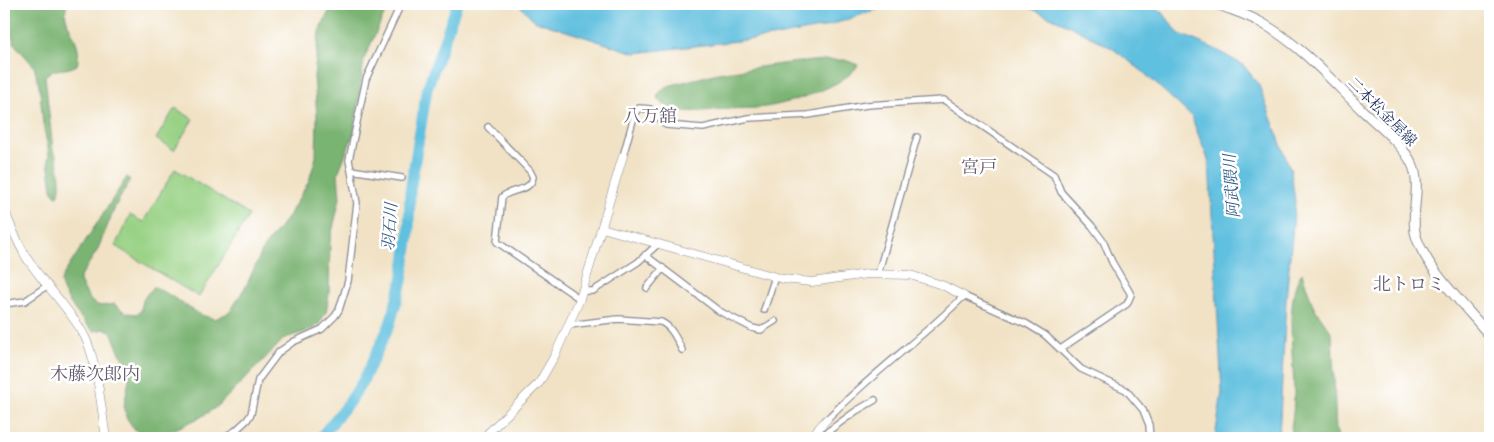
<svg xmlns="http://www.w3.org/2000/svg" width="1494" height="442" font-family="'IM FELL English','Noto Serif JP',serif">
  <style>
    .green { fill: #99d285; stroke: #5a8072 }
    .forest { fill: #7ab472; stroke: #4a7268 }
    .water { fill: #61c0df; stroke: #3e789e }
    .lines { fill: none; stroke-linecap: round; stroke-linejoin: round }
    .river { stroke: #61c0df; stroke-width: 11 }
    .minor-casing { stroke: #868892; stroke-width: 8 }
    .tertiary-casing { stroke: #868892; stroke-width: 9 }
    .primary-casing { stroke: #868892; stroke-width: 11 }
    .minor { stroke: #fff; stroke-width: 5.5 }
    .tertiary { stroke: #fff; stroke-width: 8 }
    .primary { stroke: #fff; stroke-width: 9 }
    .labels { text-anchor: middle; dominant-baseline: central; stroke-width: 5; stroke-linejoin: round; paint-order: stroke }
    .street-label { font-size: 15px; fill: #1b2f5e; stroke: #fff }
    .water-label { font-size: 16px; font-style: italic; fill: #305a85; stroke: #fff }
    .quarter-label { font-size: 18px; fill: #645b6c; stroke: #fff }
  </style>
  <rect width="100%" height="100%" fill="#fff"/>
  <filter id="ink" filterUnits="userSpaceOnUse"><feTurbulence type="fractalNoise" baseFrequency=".02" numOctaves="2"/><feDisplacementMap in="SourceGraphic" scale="10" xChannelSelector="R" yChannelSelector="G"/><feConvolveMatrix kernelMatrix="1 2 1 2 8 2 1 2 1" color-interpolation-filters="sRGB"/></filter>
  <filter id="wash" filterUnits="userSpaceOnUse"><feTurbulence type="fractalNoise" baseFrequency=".0096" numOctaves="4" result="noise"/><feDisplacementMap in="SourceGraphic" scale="20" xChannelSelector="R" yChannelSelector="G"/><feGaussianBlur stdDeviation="1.12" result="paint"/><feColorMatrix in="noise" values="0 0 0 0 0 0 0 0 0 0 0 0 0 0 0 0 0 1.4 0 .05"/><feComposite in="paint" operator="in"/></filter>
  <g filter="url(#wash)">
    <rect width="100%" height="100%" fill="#f1e2c5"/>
    <!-- green -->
    <path class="green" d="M175,108L193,119L174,150L156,139Z
      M175,169L249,215L199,297L115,246L130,215L143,222Z"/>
    <!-- forest -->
    <path class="forest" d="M7,4H67C59,26 85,38 77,65C66,72 55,66 45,76L53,151L56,155C58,167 63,185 58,196L55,195L52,189L48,161L49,153L43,124L40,90L34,66L16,46L10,33Z
      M333,4H389L364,59L354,133L338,173L340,198L330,241L329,294L326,312L319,324L307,331L285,338L218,406L201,417L173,430L158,433L142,434L134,429L126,417L124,406L129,380L125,362L118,349L111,331L104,329L94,331C85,326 60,292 61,282C61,279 63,277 64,274L127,177L130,180L116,205L97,251L80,277C80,282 81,285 84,289C92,305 96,308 114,304L126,313L137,314L141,311C142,300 145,294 155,287L163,291L201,315L215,319L230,312L247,284L264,247L288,217L309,181L316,157L317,116L314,76L319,31Z
      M826,60H845L858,65C846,86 788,104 765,107C752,109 739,108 726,109C704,110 673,118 657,98L659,93L668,86L718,73L788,63Z
      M1302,273L1313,306L1332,333L1336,431L1339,438H1290C1291,425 1294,412 1294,399C1295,368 1283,297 1302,273Z"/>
    <!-- water -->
    <path class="water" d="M518,4H893L825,27L771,37L635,53L535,21Z
      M1021,4H1150L1164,14L1178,33L1215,49L1243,65L1258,83L1291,171L1295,202L1286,300L1279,438H1215L1222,392L1209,162L1191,116L1142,71L1112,48L1068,25Z"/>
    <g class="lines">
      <!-- river -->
      <path class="river" d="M320,438L350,401L363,381L390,324L402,281L405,262L409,234L410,191L427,89L457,4"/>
    </g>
  </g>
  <g filter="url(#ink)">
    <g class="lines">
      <defs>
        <path id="minor" d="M488,127L530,171L533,177C531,192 512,188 502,197L497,242L580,299
          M623,156L635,113L639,108L650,109L666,125L703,128L748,118L808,115L867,105L944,100L1054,175L1061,192L1092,226L1103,241L1112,262L1129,291L1131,295L1127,304L1062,348
          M351,170L402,178
          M645,255L719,311L752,328L761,330L775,321
          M878,274L917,137
          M647,288L663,268
          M582,291H593L638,262L658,244
          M4,304L25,301L48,285
          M764,310L775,277
          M569,325L618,319L661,322C672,327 677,340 682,350
          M827,419C870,375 921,339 964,296L1027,324L1045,335L1081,369L1126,390L1143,410L1149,425L1150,438
          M222,438L235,431L247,420L251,414L258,380L279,352L293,342L322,329L335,316L339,310L348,281L357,203L349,160L366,79L401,4
          M819,438L856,411L875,400"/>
        <path id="tertiary" d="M4,208C10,225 17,241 26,257C44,285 70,308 85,337C98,364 101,408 106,438
          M602,228L783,279L812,282L867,274L910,275L942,285L964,296
          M483,438L539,383L555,355L580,299L623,156
          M810,438L827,419"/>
        <path id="primary" d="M1217,4C1231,10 1246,14 1260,22C1299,43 1331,80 1363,111C1378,125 1404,146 1412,164C1422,185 1411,209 1415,232C1422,265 1468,309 1490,336"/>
      </defs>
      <!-- minor casing -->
      <use href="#minor" class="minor-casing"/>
      <!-- tertiary casing -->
      <use href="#tertiary" class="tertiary-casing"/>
      <!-- primary casing -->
      <use href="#primary" class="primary-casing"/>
      <!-- minor -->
      <use href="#minor" class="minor"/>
      <!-- tertiary -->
      <use href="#tertiary" class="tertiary"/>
      <!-- primary -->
      <use href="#primary" class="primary"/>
    </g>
  </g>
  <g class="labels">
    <!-- street labels -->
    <g class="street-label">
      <text transform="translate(1382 112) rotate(45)">二本松金屋線</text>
    </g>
    <!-- water labels -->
    <g class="water-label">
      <text transform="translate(1233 186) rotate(-94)">阿武隈川</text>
      <text transform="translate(391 227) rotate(-86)">羽石川</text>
    </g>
    <!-- quarter labels -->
    <g class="quarter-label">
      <text x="650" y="117">八万舘</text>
      <text x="979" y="168">宮戸</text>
      <text x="1409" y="285">北トロミ</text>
      <text x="95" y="375">木藤次郎内</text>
    </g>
  </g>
  <!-- margin -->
  <rect width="1494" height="442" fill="none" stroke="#fff" stroke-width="20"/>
</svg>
